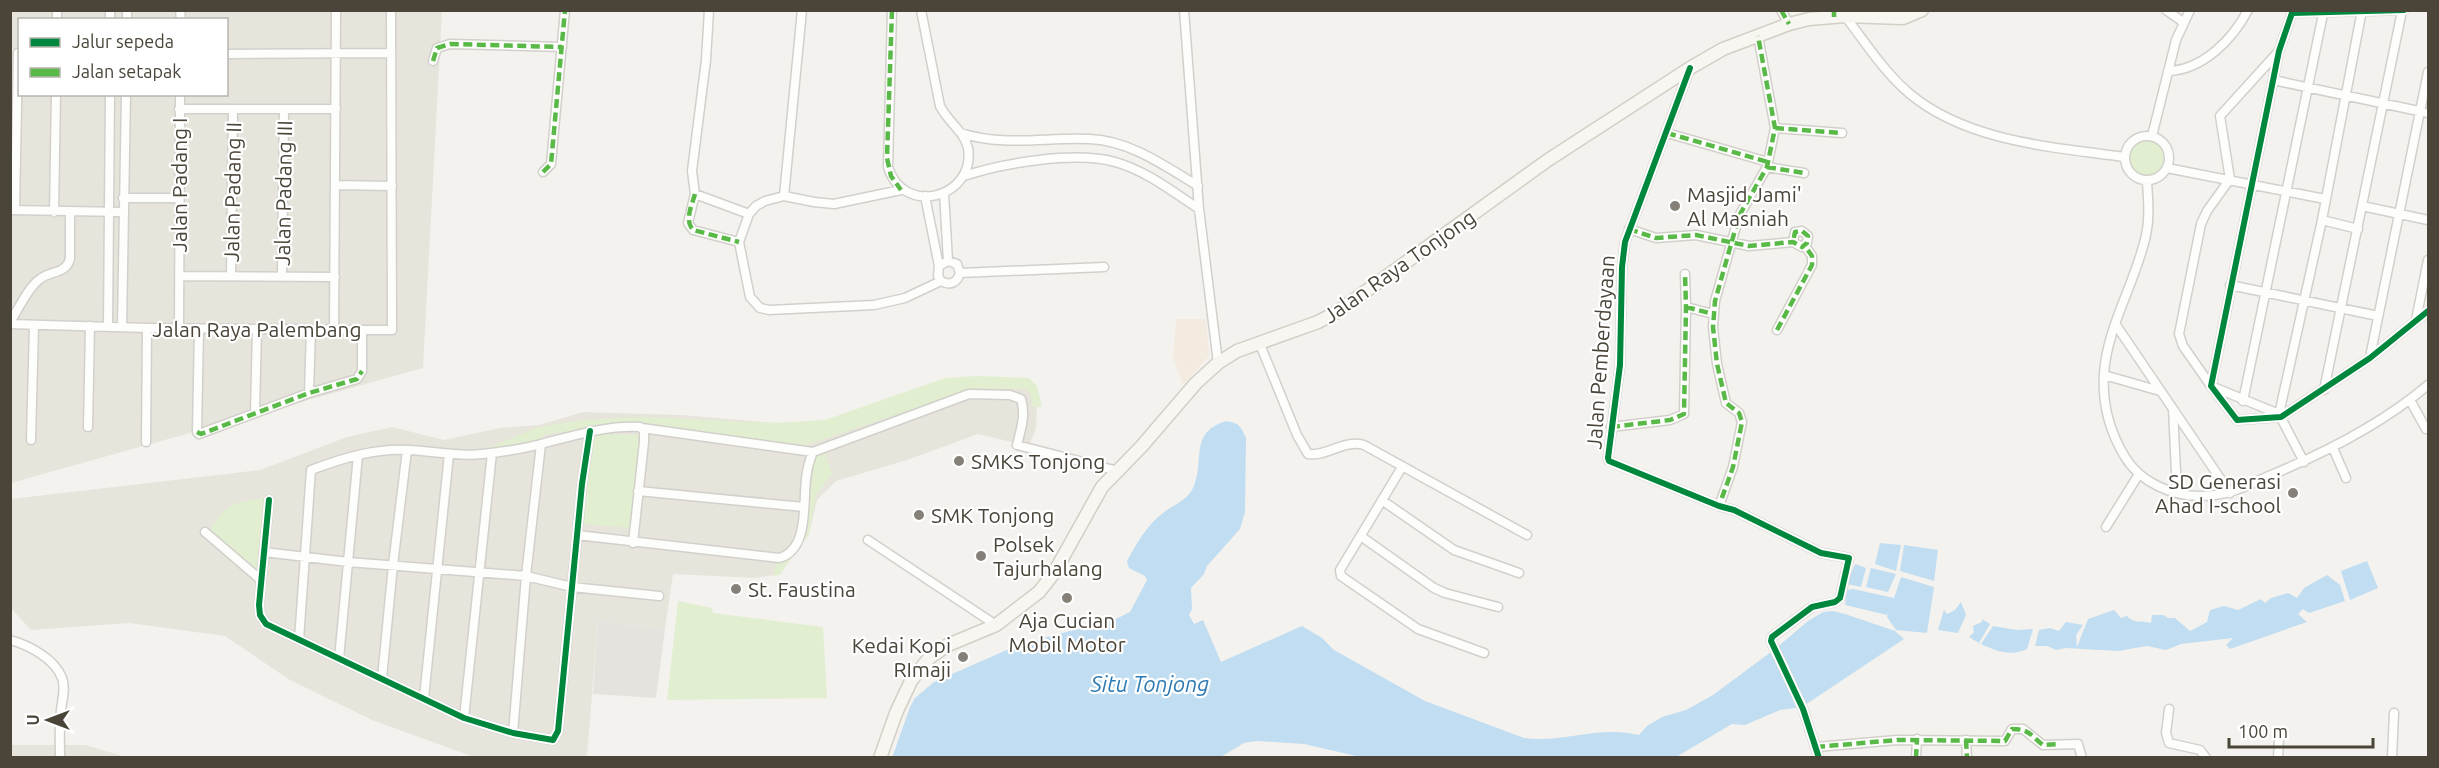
<svg xmlns="http://www.w3.org/2000/svg" width="2439" height="768" font-family="Ubuntu,sans-serif">
  <style>
    .residential { fill: #e7e4dc; fill-rule: evenodd }
    .commercial { fill: #f3ebdf }
    .green { fill: #e1eecf }
    .parking { fill: #e6e3df }
    .water { fill: #c0ddf1 }
    .lines { fill: none; stroke-linecap: round; stroke-linejoin: round }
    .minor-casing { stroke: #d2d0cb; stroke-width: 11 }
    .secondary-casing { stroke: #d3cfc5; stroke-width: 15 }
    .minor { stroke: #fdfdfc; stroke-width: 8 }
    .secondary { stroke: #f7f6f1; stroke-width: 12 }
    .quiet { stroke: #58b947; stroke-width: 4.5; stroke-dasharray: 9 4.5; stroke-linecap: butt }
    .cycleway-casing { stroke: #fff; stroke-width: 10 }
    .cycleway { stroke: #00873e; stroke-width: 6 }
    .poi-dot { fill: #868178; stroke: #fff; stroke-width: 2 }
    .labels { text-anchor: middle; dominant-baseline: central; stroke-width: 4.5; stroke-linejoin: round; paint-order: stroke }
    .street-label { font-size: 21px; fill: #4b4439; stroke: #fff }
    .poi-label { font-size: 21px; fill: #4b4439; stroke: #fff; text-anchor: start }
    .water-label { font-size: 22px; font-style: italic; fill: #2e7ab2; stroke: #fff }
  </style>
  <rect width="100%" height="100%" fill="#f4f2ee"/>
  <!-- residential -->
  <path class="residential" d="M11,11H442L423,368L11,483ZM20,20H226V94H20Z
    M973,383L1024,386L1037,400L1036,429L1029,446L978,434L907,460L836,481L817,500L809,534L780,574L755,578L673,574L665,629L598,621L587,757H474L372,720L290,680L225,636L129,623L31,630L11,608V499L260,470L347,437L392,427L444,440L500,428L539,425L583,412L681,415L777,423H800L821,439Z
    M10,712L12,745H85L126,757H11Z"/>
  <!-- commercial -->
  <path class="commercial" d="M1176,319H1206L1209,356L1183,385L1173,358Z"/>
  <!-- green -->
  <path class="green" d="M2130 158a17 17 0 1 1 34 0a17 17 0 1 1-34 0Z
    M978,376L1029,378L1037,386L1042,407H1033L1030,393L1024,389L974,388L806,445L703,435L596,428L545,434L536,443L486,449L538,427L583,420L642,417L777,423L825,420L945,378Z
    M593,434L639,435L630,528L583,524Z
    M824,450L832,473L816,495L809,534L780,574L773,577L777,561L782,560L807,523L815,456Z
    M264,498L256,572L209,532C227,503 231,503 264,498Z
    M678,601L712,608L713,613L823,627L827,698L667,700Z"/>
  <!-- parking -->
  <path class="parking" d="M598,621L665,629L656,698L593,694Z"/>
  <!-- water -->
  <path class="water" d="M1226,421C1239,423 1241,426 1246,438L1245,512L1240,529L1207,566L1204,574L1191,588L1192,609L1189,615L1194,624L1203,620L1221,662L1302,626L1322,638L1334,650L1425,701L1524,738C1564,743 1599,725 1639,735L1647,726L1662,717L1686,710L1713,695L1775,649L1808,621L1823,612L1833,611L1845,614L1895,631L1904,639L1802,707L1780,710L1745,725L1732,724L1676,757L1365,758L1304,744L1257,741L1244,743L1219,758H892L910,707L915,698L934,682L1018,645L1118,618L1130,612L1147,580L1145,576L1129,568L1127,561C1137,543 1147,525 1163,513C1174,504 1188,501 1194,486C1205,458 1189,433 1226,421Z
    M1880,543L1901,545L1896,571L1875,564Z
    M1904,545L1938,550L1934,581L1900,571Z
    M2367,561L2378,588L2350,600L2341,571Z
    M1855,564L1866,568L1861,587L1847,584Z
    M1871,568L1896,574L1888,592L1866,587Z
    M2327,575L2340,585L2345,601L2309,613L2303,609L2298,614L2307,622L2230,649L2226,645L2233,638L2181,644L2166,650L2147,646L2118,651L2065,648L2056,650L2047,646H2035L2039,630L2050,628L2059,631L2066,622L2083,625L2076,635L2077,647L2088,619L2114,610L2121,618L2127,616C2134,624 2142,620 2151,623L2152,615H2164L2168,618H2175L2190,631L2207,622L2210,610L2224,606L2238,610L2261,599L2265,603L2271,598L2288,593L2297,598L2304,588Z
    M1901,577L1934,587L1927,633L1896,630L1887,617L1889,610L1887,615L1845,605L1847,590L1853,589L1894,598Z
    M1961,602L1966,615L1958,633L1938,630L1944,610L1947,614L1955,610Z
    M1982,619L1990,624L1979,643L1969,637L1974,632L1973,626L1982,622Z
    M1993,626L2017,630L2033,629L2027,649C2011,657 1996,651 1981,644Z"/>
  <g class="lines">
    <defs>
      <path id="minor" d="M180,10L181,20
        M709,10L706,60L692,171L695,194L688,223L693,230L739,242
        M892,10L888,167C904,218 976,197 968,148C964,131 948,122 940,106L921,10
        M1184,10L1199,209L1218,363
        M1781,10L1789,24
        M2166,10L2183,22
        M2404,10L2292,13L2279,51L2211,386L2237,420L2281,417L2370,358L2428,311
        M1845,16C1865,42 1884,72 1910,94C1968,142 2053,147 2124,157
        M57,20V10
        M110,20V10
        M127,20V10
        M2279,51L2220,116L2230,179L2207,211L2201,224L2179,334L2183,346L2211,386L2279,414L2304,462
        M226,54L391,53
        M433,61L437,48L450,44L562,47
        M1690,68L1625,242L1622,267L1620,365L1608,458L1609,461L1719,506L1734,510L1821,553L1849,558L1840,598L1835,602L1812,607L1772,637L1771,641L1803,709L1819,758
        M2168,71C2203,70 2233,39 2248,10
        M2273,80L2428,113
        M179,109H336
        M1775,128L1842,133
        M961,133C1003,147 1046,137 1089,139C1129,140 1165,166 1198,186
        M1667,133L1768,162
        M2125 158a22 22 0 1 1 44 0a22 22 0 1 1-44 0Z
        M2152,136L2176,40L2190,10
        M1767,167L1804,173
        M2167,168L2325,199
        M543,172L551,164L565,10
        M964,176C1003,163 1075,151 1115,162C1145,170 1173,192 1199,209
        M2147,181C2148,199 2150,217 2146,235C2136,282 2107,326 2104,374C2102,403 2110,432 2125,457C2140,482 2173,497 2202,496C2228,496 2249,485 2271,475C2327,452 2382,424 2428,385
        M336,185L392,186
        M901,190L834,204L814,202L784,196L765,201L756,206L749,214L739,242L750,297L760,308L769,310L874,305L905,298L941,281C950,286 957,283 960,273L957,264L948,261L939,266L938,276L941,281
        M944,193L948,261
        M695,194L749,214
        M784,196L802,10
        M925,196L939,266
        M123,198H179
        M2362,206L2428,220
        M11,210L123,212
        M15,210L18,53
        M54,212L56,94
        M2322,220L2358,229
        M1629,229L1656,238L1696,235L1749,246L1793,242L1802,247L1807,243L1808,236L1802,231L1795,232L1793,242
        M960,273L1104,267
        M179,276L335,277
        M231,276L233,109
        M282,276L284,109
        M2230,285L2378,316
        M1686,307L1713,314
        M2416,320L2428,260
        M10,322C18,310 29,286 40,279C51,270 65,275 70,259V212
        M10,324L147,328L392,330L391,10
        M2116,325L2230,493
        M108,327L110,94
        M122,327L126,94
        M179,329L180,94
        M199,329L197,432L199,434L309,393L357,379L362,371V330
        M334,330L336,10
        M1777,330L1812,265V256L1805,246
        M1259,342L1297,435L1308,454C1327,457 1344,439 1364,445L1527,535
        M2370,357L2428,72
        M2104,375L2160,391
        M2324,390L2402,11
        M309,393L311,329
        M2410,400L2426,429
        M2243,401L2323,14
        M2173,409L2177,493
        M255,413L257,329
        M2279,414L2322,220L2362,10
        M88,427L90,326
        M1611,427L1670,420L1684,414L1686,307L1685,274
        M642,428L813,452
        M31,440L34,325
        M146,442L147,328
        M2333,448L2346,478
        M1402,467L1340,570L1341,576L1418,629L1484,653
        M638,491L804,507
        M269,500L259,605L260,615L266,624L464,718L513,733L553,740L558,731L582,484L590,431
        M1383,501L1454,550L1519,573
        M1719,506L1733,467L1742,422L1739,413L1726,403L1717,364L1713,327L1715,301L1739,216L1767,167L1775,128L1758,36
        M2106,527L2139,474
        M205,532L261,580
        M577,535L779,558C809,550 803,504 806,479C807,470 809,461 813,452L969,394L1010,395L1021,399C1026,415 1021,429 1017,445L1118,471
        M1362,537L1434,588L1445,593L1498,607
        M868,540L996,625
        M264,552L348,562L526,576L572,587L659,596
        M10,640C29,645 55,659 62,678C66,689 62,699 61,710C59,726 60,742 60,758
        M299,640L311,470C343,458 375,448 409,450C433,451 458,457 482,454C502,452 522,449 541,444C573,436 606,425 640,427L644,431V442L633,543
        M339,659L358,455
        M382,678L393,565L407,450
        M424,698L449,454
        M2169,709L2166,733L2169,743L2200,750L2206,758
        M464,718L492,453
        M513,733L526,576L541,444
        M1966,740L1967,758
        M1816,747L1897,740L2005,741L2012,729H2023L2043,745L2078,744L2082,758
        M1916,758L1917,739
        M2278,758L2279,738
        M2392,758L2394,713"/>
      <path id="secondary" d="M880,758L896,713L911,681L929,658L948,645L996,625L1039,592L1054,573L1102,487L1141,447L1196,383L1218,363L1237,351L1318,322L1337,312L1548,160L1690,68L1723,49L1789,24L1809,19L1845,16L1903,18L1922,10"/>
    </defs>
    <!-- minor casing -->
    <use href="#minor" class="minor-casing"/>
    <!-- secondary casing -->
    <use href="#secondary" class="secondary-casing"/>
    <!-- minor -->
    <use href="#minor" class="minor"/>
    <!-- secondary -->
    <use href="#secondary" class="secondary"/>
    <!-- quiet -->
    <path class="quiet" d="M892,10L887,158L891,176L901,190
      M1781,10L1789,24
      M1834,17V10
      M433,61L437,48L450,44L562,47
      M1775,128L1842,133
      M1667,133L1768,162
      M1767,167L1804,173
      M543,172L551,164L565,10
      M695,194C692,205 684,220 693,230L739,242
      M1629,229L1656,238L1696,235L1749,246L1793,242L1802,247L1807,243L1808,236L1802,231L1795,232L1793,242
      M1686,307L1713,314
      M1777,330L1812,265V256L1805,246
      M1611,427L1670,420L1684,414L1686,307L1685,274
      M197,432L201,434L309,393L357,379L362,371
      M1724,507L1719,506L1733,467L1742,422L1739,413L1726,403L1717,364L1713,327L1715,301L1739,216L1767,167L1775,128L1758,36
      M1966,740L1967,758
      M1816,747L1897,740L2005,741L2012,729C2030,729 2030,735 2043,745L2060,744
      M1916,758L1917,739"/>
    <defs>
      <path id="cycleway" d="M2404,10L2292,13L2279,51L2211,386L2237,420L2281,417L2370,358L2428,311
        M1690,68L1625,242L1622,267L1620,365L1608,458L1609,461L1719,506L1734,510L1821,553L1849,558L1840,598L1835,602L1812,607L1772,637L1771,641L1803,709L1819,758
        M269,500L259,605L260,615L266,624L464,718L513,733L553,740L558,731L582,484L590,431"/>
    </defs>
    <!-- cycleway casing -->
    <use href="#cycleway" class="cycleway-casing"/>
    <!-- cycleway -->
    <use href="#cycleway" class="cycleway"/>
  </g>
  <!-- markers -->
  <g class="poi-dot">
    <circle cx="1675" cy="206" r="6"/>
    <circle cx="959" cy="461" r="6"/>
    <circle cx="2293" cy="493" r="6"/>
    <circle cx="919" cy="515" r="6"/>
    <circle cx="981" cy="556" r="6"/>
    <circle cx="736" cy="589" r="6"/>
    <circle cx="1067" cy="598" r="6"/>
    <circle cx="963" cy="657" r="6"/>
  </g>
  <g class="labels">
    <!-- street labels -->
    <g class="street-label">
      <text transform="translate(179 185) rotate(-90)">Jalan Padang I</text>
      <text transform="translate(232 192) rotate(-89)">Jalan Padang II</text>
      <text transform="translate(283 193) rotate(-89)">Jalan Padang III</text>
      <text transform="translate(1399 266) rotate(-35)">Jalan Raya Tonjong</text>
      <text x="257" y="329">Jalan Raya Palembang</text>
      <text transform="translate(1600 352) rotate(-86)">Jalan Pemberdayaan</text>
    </g>
    <!-- poi labels -->
    <g class="poi-label">
      <text x="1687" y="194">Masjid Jami'<tspan x="1687" dy="24">Al Masniah</tspan></text>
      <text x="971" y="461">SMKS Tonjong</text>
      <text x="2281" y="481" text-anchor="end">SD Generasi<tspan x="2281" dy="24">Ahad I-school</tspan></text>
      <text x="931" y="515">SMK Tonjong</text>
      <text x="993" y="544">Polsek<tspan x="993" dy="24">Tajurhalang</tspan></text>
      <text x="748" y="589">St. Faustina</text>
      <text x="1067" y="620" text-anchor="middle">Aja Cucian<tspan x="1067" dy="24">Mobil Motor</tspan></text>
      <text x="951" y="645" text-anchor="end">Kedai Kopi<tspan x="951" dy="24">RImaji</tspan></text>
    </g>
    <!-- water labels -->
    <g class="water-label">
      <text x="1150" y="683">Situ Tonjong</text>
    </g>
  </g>
  <!-- border -->
  <rect width="2439" height="768" fill="none" stroke="#4b4439" stroke-width="24"/>
  <!-- legend -->
  <rect x="18" y="18" width="210" height="78" fill="#ffffff" stroke="#b7b4b0" stroke-width="1.5"/>
  <rect x="30" y="38" width="30" height="9" fill="#00873e" stroke="#b7b4b0" stroke-width="1.5"/>
  <text x="72" y="48" font-size="18" fill="#4b4439">Jalur sepeda</text>
  <rect x="30" y="68" width="30" height="9" fill="#58b947" stroke="#b7b4b0" stroke-width="1.5"/>
  <text x="72" y="78" font-size="18" fill="#4b4439">Jalan setapak</text>
  <!-- north arrow -->
  <g transform="translate(48 720) rotate(270)" stroke="#ffffff" stroke-width="4.5" paint-order="stroke">
  <path d="M0-4.5L10 22L0 15L-10 22Z" fill="#4b4439"/>
  <text y="-9" font-size="16" font-weight="bold" text-anchor="middle" fill="#4b4439">U</text>
  </g>
  <!-- scale -->
  <path d="M2229 738v9h144v-9" fill="none" stroke="#4b4439" stroke-width="3"/>
  <text x="2238" y="738" font-size="18" fill="#4b4439" stroke="#ffffff" stroke-width="4.5" paint-order="stroke">100 m</text>
</svg>
